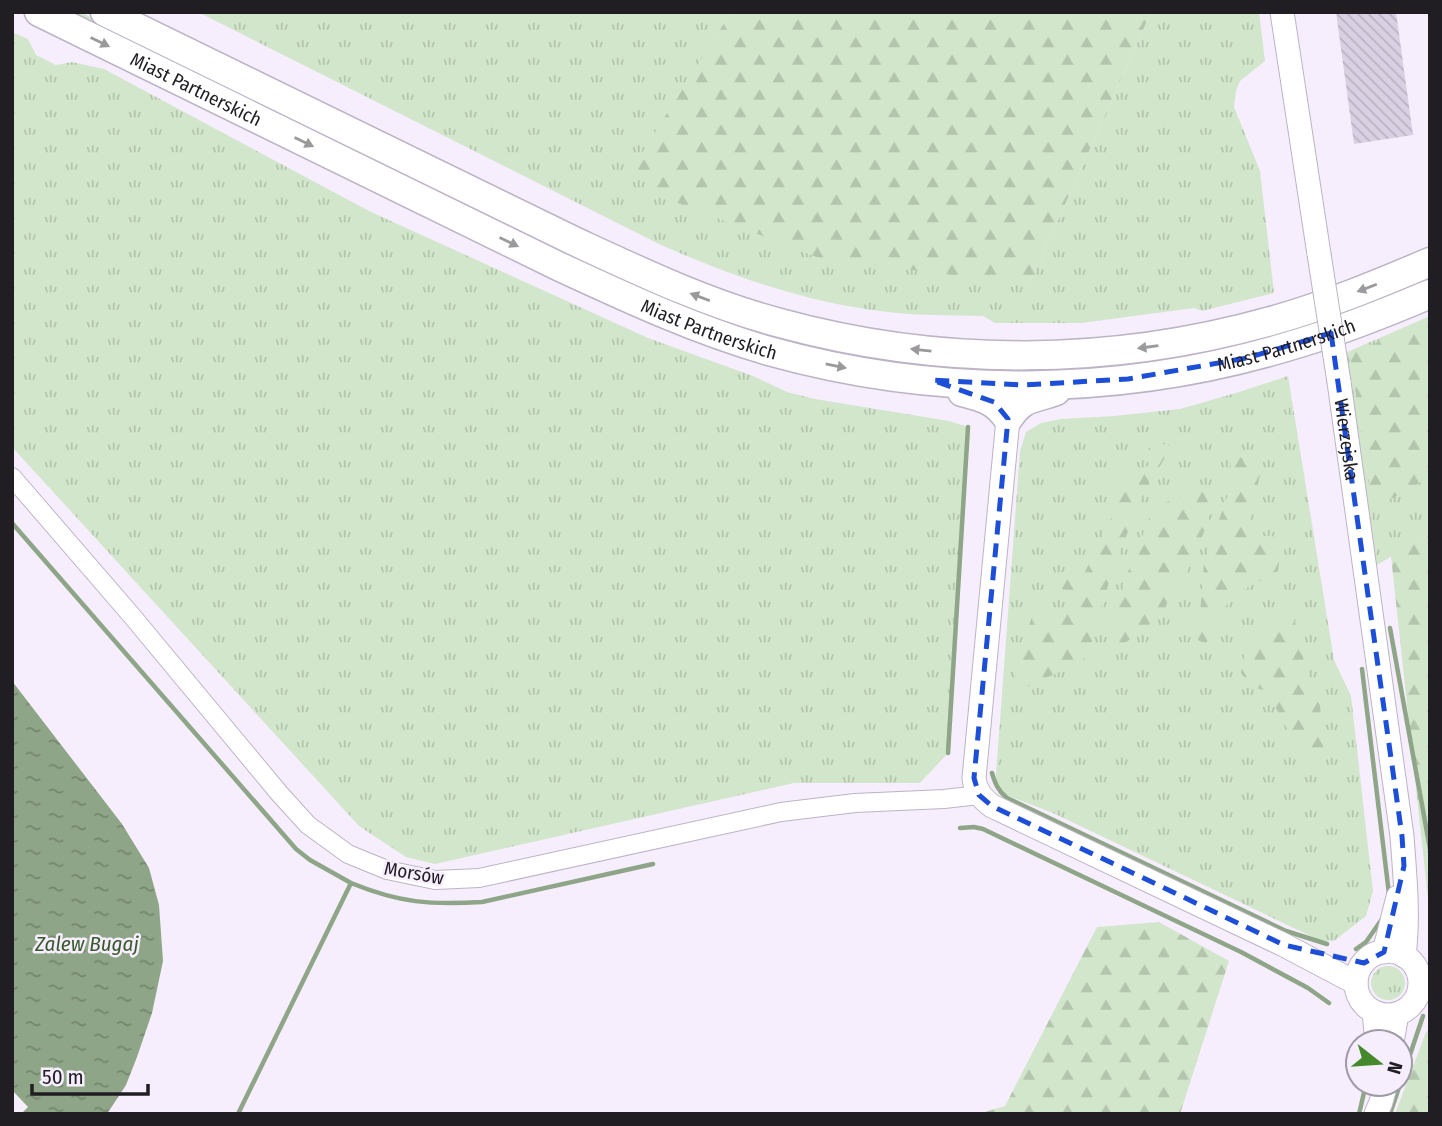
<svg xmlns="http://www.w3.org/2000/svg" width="1442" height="1126" font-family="'Fira Sans Condensed',sans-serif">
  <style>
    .grass { fill: url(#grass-tufts) }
    .forest { fill: url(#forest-firs) }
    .water { fill: url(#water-ripples) }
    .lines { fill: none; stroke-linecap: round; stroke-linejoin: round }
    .stream { stroke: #8ea587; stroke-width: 4.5 }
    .building { fill: url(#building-back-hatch) }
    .minor-casing { stroke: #bdb3c6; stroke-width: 20 }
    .tertiary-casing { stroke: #bdb3c6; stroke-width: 25 }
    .primary-casing { stroke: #bdb3c6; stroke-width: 31 }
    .minor { stroke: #fff; stroke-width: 18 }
    .tertiary { stroke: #fff; stroke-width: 23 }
    .primary { stroke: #fff; stroke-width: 28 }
    .tertiary-bridge-casing { stroke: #bdb3c6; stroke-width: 25; stroke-linecap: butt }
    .tertiary-bridge { stroke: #fff; stroke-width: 23 }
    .oneway { fill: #9b999c }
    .marked { fill: none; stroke: #1d4ed8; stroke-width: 5; stroke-dasharray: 14 9; stroke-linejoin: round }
    .labels { text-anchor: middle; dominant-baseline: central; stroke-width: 5; stroke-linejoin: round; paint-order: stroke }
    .street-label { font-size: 19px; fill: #201d23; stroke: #f6eefd }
    .water-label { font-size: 21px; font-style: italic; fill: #38592c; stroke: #f6eefd }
  </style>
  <defs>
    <pattern id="grass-tufts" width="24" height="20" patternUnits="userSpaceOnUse" patternTransform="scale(1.75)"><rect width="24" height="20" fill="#d2e6cb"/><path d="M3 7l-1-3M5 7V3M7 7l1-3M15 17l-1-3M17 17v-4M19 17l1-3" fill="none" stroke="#b4c5ae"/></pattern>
    <pattern id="forest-firs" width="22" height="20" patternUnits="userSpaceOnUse" patternTransform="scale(1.75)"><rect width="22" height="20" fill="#d2e6cb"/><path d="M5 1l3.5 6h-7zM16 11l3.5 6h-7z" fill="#b4c5ae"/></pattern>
    <pattern id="water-ripples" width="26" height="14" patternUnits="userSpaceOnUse" patternTransform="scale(1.75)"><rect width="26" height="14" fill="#8ea587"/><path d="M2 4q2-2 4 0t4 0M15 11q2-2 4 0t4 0" fill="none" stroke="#74866e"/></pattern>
    <pattern id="building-back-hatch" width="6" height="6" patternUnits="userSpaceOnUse" patternTransform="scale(1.75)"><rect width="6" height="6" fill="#dad0e3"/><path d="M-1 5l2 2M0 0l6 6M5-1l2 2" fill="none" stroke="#bbb2c2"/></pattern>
  </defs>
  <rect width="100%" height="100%" fill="#f6eefd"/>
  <!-- grass -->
  <path class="grass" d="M61,12H80L605,268L1017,366L1430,272V284L1283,339L1149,367L974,374L816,353L659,301Z
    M198,12H731L636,164L1029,285L1151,12H1259L1265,61L1240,81L1236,91L1234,107L1260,171L1274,293L1202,311L1194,308L1081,323H995L983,316C949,315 914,316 880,311C805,302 728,275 659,244Z
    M12,32L28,39L36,55L56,65L72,62L104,69L369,211L648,338L753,376L787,392L815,399L949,421L968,427L948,753L920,783H794L435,864L406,857L359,826L12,447Z
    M1430,316V534L1375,566L1345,353Z
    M1288,376L1334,660L1351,696L1373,891L1366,916L1334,941H1321L1053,813L998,792L996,775L1020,451L1026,432L1041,423L1061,419L1114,416L1180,409L1236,393Z
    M1371 983a17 17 0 1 1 34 0a17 17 0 1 1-34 0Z"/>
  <!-- forest -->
  <path class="forest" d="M731,12H1151L1029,285L819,258L652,193L635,164Z
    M1430,320V477L1373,509L1350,354Z
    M1150,441L1172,446L1143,494L1117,559L1099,613L1089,654L1079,663L1013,693L1018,659L1034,610L1071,614L1077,591L1059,589L1054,578L1071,570L1084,574L1118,504L1110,489L1119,471L1141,470L1149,465L1147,458Z
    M1249,452L1262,466L1246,536H1274L1281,549L1278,571L1234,595L1216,619L1206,644L1198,640L1204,562L1229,492L1231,458Z
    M1207,487L1209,520L1188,570L1172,586L1164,613L1120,647L1108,653L1109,637L1127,574L1151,514L1164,503Z
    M1430,534V918L1391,556Z
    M1292,609L1306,670L1320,705L1325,764L1316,768L1300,754L1267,691L1252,687L1241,673L1246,646Z
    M1159,922L1229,961L1180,1114H978L1005,1106L1097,927Z
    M1430,1030V1114H1395L1426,1032Z"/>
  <!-- water -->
  <path class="water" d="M12,681L122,824L149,868L159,905L163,961L152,1013L137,1057L126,1085L107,1114H21L28,1107L12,1090Z"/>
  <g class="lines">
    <!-- stream -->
    <path class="stream" d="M12,523L296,849L310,860L351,883L238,1114
      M1390,628L1430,849
      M1362,669L1389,894
      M948,753L968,427
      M992,773C995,783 998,791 1007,798L1286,931L1327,944
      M960,828L974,827L983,829L1241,952L1308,988L1329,1003
      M351,883C400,903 430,905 482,902L653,864
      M1356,949L1366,942L1382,919
      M1359,1114L1366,1084
      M1390,1114L1423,1016"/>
  </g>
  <!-- building -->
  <path class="building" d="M1336,12H1396L1413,135L1354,144Z"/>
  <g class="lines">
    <defs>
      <path id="minor" d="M12,477L132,616L279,793L308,825L348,854L387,870L435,880L479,878L781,812L855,803L944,799L979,795"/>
      <g id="tertiary">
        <path d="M1282,12L1319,254"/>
        <path id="s1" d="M1339,382L1402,836C1405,877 1409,916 1404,956"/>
        <path d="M1008,419L974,778C975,790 982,799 992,806L1284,945L1356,983"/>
        <circle cx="1388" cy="983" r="32"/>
        <path d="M1384,952L1398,897"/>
        <path d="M1374,1012L1377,1042"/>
        <path d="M1392,1042L1397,1014"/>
        <path d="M1376,1114L1381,1102L1386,1084"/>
      </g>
      <g id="primary">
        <path id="s2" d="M39,12L558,266C627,298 696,330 769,351C937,398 1119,397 1286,347C1335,333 1383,314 1430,294"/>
        <path d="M105,12L574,241C641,272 708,304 780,323C941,367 1111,366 1271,321C1325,306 1378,284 1430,262"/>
        <path d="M962,392C984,398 995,400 1008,419C1024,395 1033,400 1056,391"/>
      </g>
    </defs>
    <!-- minor casing -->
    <use href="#minor" class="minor-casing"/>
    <!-- tertiary casing -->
    <use href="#tertiary" class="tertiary-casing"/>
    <!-- primary casing -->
    <use href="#primary" class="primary-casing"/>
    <!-- minor -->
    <use href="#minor" class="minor"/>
    <!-- tertiary -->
    <use href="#tertiary" class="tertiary"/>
    <!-- primary -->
    <use href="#primary" class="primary"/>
    <defs>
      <path id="tertiary-bridge" d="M1319,254L1339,382"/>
    </defs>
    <!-- tertiary-bridge casing -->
    <use href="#tertiary-bridge" class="tertiary-bridge-casing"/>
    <!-- tertiary-bridge -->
    <use href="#tertiary-bridge" class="tertiary-bridge"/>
  </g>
  <!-- one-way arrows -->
  <defs><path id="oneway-solid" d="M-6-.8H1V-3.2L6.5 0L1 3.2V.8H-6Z" transform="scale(1.75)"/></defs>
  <g class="oneway">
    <use href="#oneway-solid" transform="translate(100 42) rotate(26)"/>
    <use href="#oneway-solid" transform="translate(304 142) rotate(26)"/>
    <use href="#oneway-solid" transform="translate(509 242) rotate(26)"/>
    <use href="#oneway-solid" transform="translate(1367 288) rotate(159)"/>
    <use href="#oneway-solid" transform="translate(700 297) rotate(-159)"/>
    <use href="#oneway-solid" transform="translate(1148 347) rotate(172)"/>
    <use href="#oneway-solid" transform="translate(921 350) rotate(-174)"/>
    <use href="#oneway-solid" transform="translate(836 366) rotate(11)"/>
  </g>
  <!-- marked area -->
  <path class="marked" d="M1331,333L1402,836L1404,866L1384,952L1364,963L1284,945L992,806L979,795L974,778L1008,419L994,402L932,380L1024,385L1128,379L1247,358Z"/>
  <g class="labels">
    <!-- street labels -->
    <g class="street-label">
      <text stroke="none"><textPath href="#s2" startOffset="175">Miast Partnerskich</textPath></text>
      <text stroke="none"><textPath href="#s2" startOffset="742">Miast Partnerskich</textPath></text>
      <text stroke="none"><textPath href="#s2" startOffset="1330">Miast Partnerskich</textPath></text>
      <text stroke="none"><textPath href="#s1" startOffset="58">Wierzejska</textPath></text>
      <text transform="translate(414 873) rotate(10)">Morsów</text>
    </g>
    <!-- water labels -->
    <g class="water-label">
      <text x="87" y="944">Zalew Bugaj</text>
    </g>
  </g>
  <!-- border -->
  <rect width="1442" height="1126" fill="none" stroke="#201d23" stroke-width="28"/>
  <!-- north arrow -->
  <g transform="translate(1379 1063) rotate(107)"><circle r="33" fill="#f6eefd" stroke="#a09aa6" stroke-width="2"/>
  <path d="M0-5L12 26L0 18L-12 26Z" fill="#46892c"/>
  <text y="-10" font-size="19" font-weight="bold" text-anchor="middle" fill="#201d23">N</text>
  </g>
  <!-- scale -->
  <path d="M32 1084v10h116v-10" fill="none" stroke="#201d23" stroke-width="3.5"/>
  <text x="42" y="1084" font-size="21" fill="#201d23" stroke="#f6eefd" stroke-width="5" paint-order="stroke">50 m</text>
</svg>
